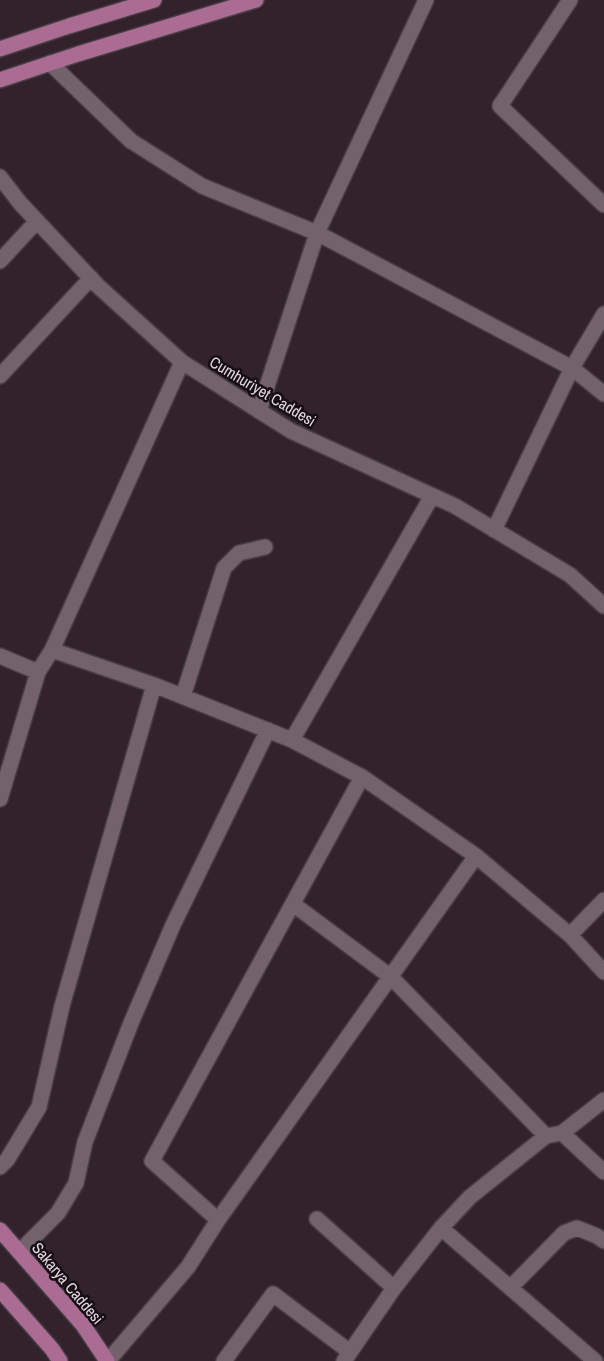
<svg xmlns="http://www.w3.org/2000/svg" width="604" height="1361" font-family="'Archivo Narrow',sans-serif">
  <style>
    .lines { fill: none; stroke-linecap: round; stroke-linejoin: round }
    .minor-casing { stroke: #493d44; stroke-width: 18 }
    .major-casing { stroke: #493d44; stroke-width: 18 }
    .minor { stroke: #73616b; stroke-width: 15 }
    .major { stroke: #aa6c93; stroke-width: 15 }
    .labels { text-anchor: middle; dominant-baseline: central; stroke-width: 5; stroke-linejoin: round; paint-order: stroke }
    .street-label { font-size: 16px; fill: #e1d7dc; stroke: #150e12 }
  </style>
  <rect width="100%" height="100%" fill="#31222b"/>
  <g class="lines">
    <defs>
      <path id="minor" d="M570,0L500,106L604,205
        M50,63L131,141L202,186L317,233L572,368L604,394
        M0,177L20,203L98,286L182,362L291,431L455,506L570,575L604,606
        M0,261L37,221
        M0,376L91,278
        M259,411L317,233L426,0
        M494,530L572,368L604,314
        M52,650L154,685L292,740L362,777L476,856L570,935L604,972
        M0,656L38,672
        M183,696L224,568L239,553L265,547
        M292,740L432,496
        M0,799L38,672L52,650L182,362
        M293,904L391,977L546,1136
        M570,935L604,900
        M562,1133L604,1172
        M0,1167L7,1160L39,1107L62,1006L154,685
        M317,1219L394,1288
        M218,1220L152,1161L362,777
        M441,1228L595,1361
        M19,1252L58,1213L76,1183L85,1142L131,1023L173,925L268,730
        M511,1287L564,1233L577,1228L597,1236L604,1241
        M108,1361L188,1267L218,1220L476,856
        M224,1361L273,1294L350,1352
        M344,1361L394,1288L441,1228L470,1197L546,1136L562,1133L604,1100"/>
      <path id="major" d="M0,49L69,26L154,0
        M0,80L78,54L256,0
        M0,1230L83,1325L107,1361
        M0,1290L52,1349L60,1361"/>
    </defs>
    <!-- minor casing -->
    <use href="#minor" class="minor-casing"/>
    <!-- major casing -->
    <use href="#major" class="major-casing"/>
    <!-- minor -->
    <use href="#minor" class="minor"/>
    <!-- major -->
    <use href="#major" class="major"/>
  </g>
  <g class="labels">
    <!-- street labels -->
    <g class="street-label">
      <text transform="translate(263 391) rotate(31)">Cumhuriyet Caddesi</text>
      <text transform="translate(68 1283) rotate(50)">Sakarya Caddesi</text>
    </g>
  </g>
</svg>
